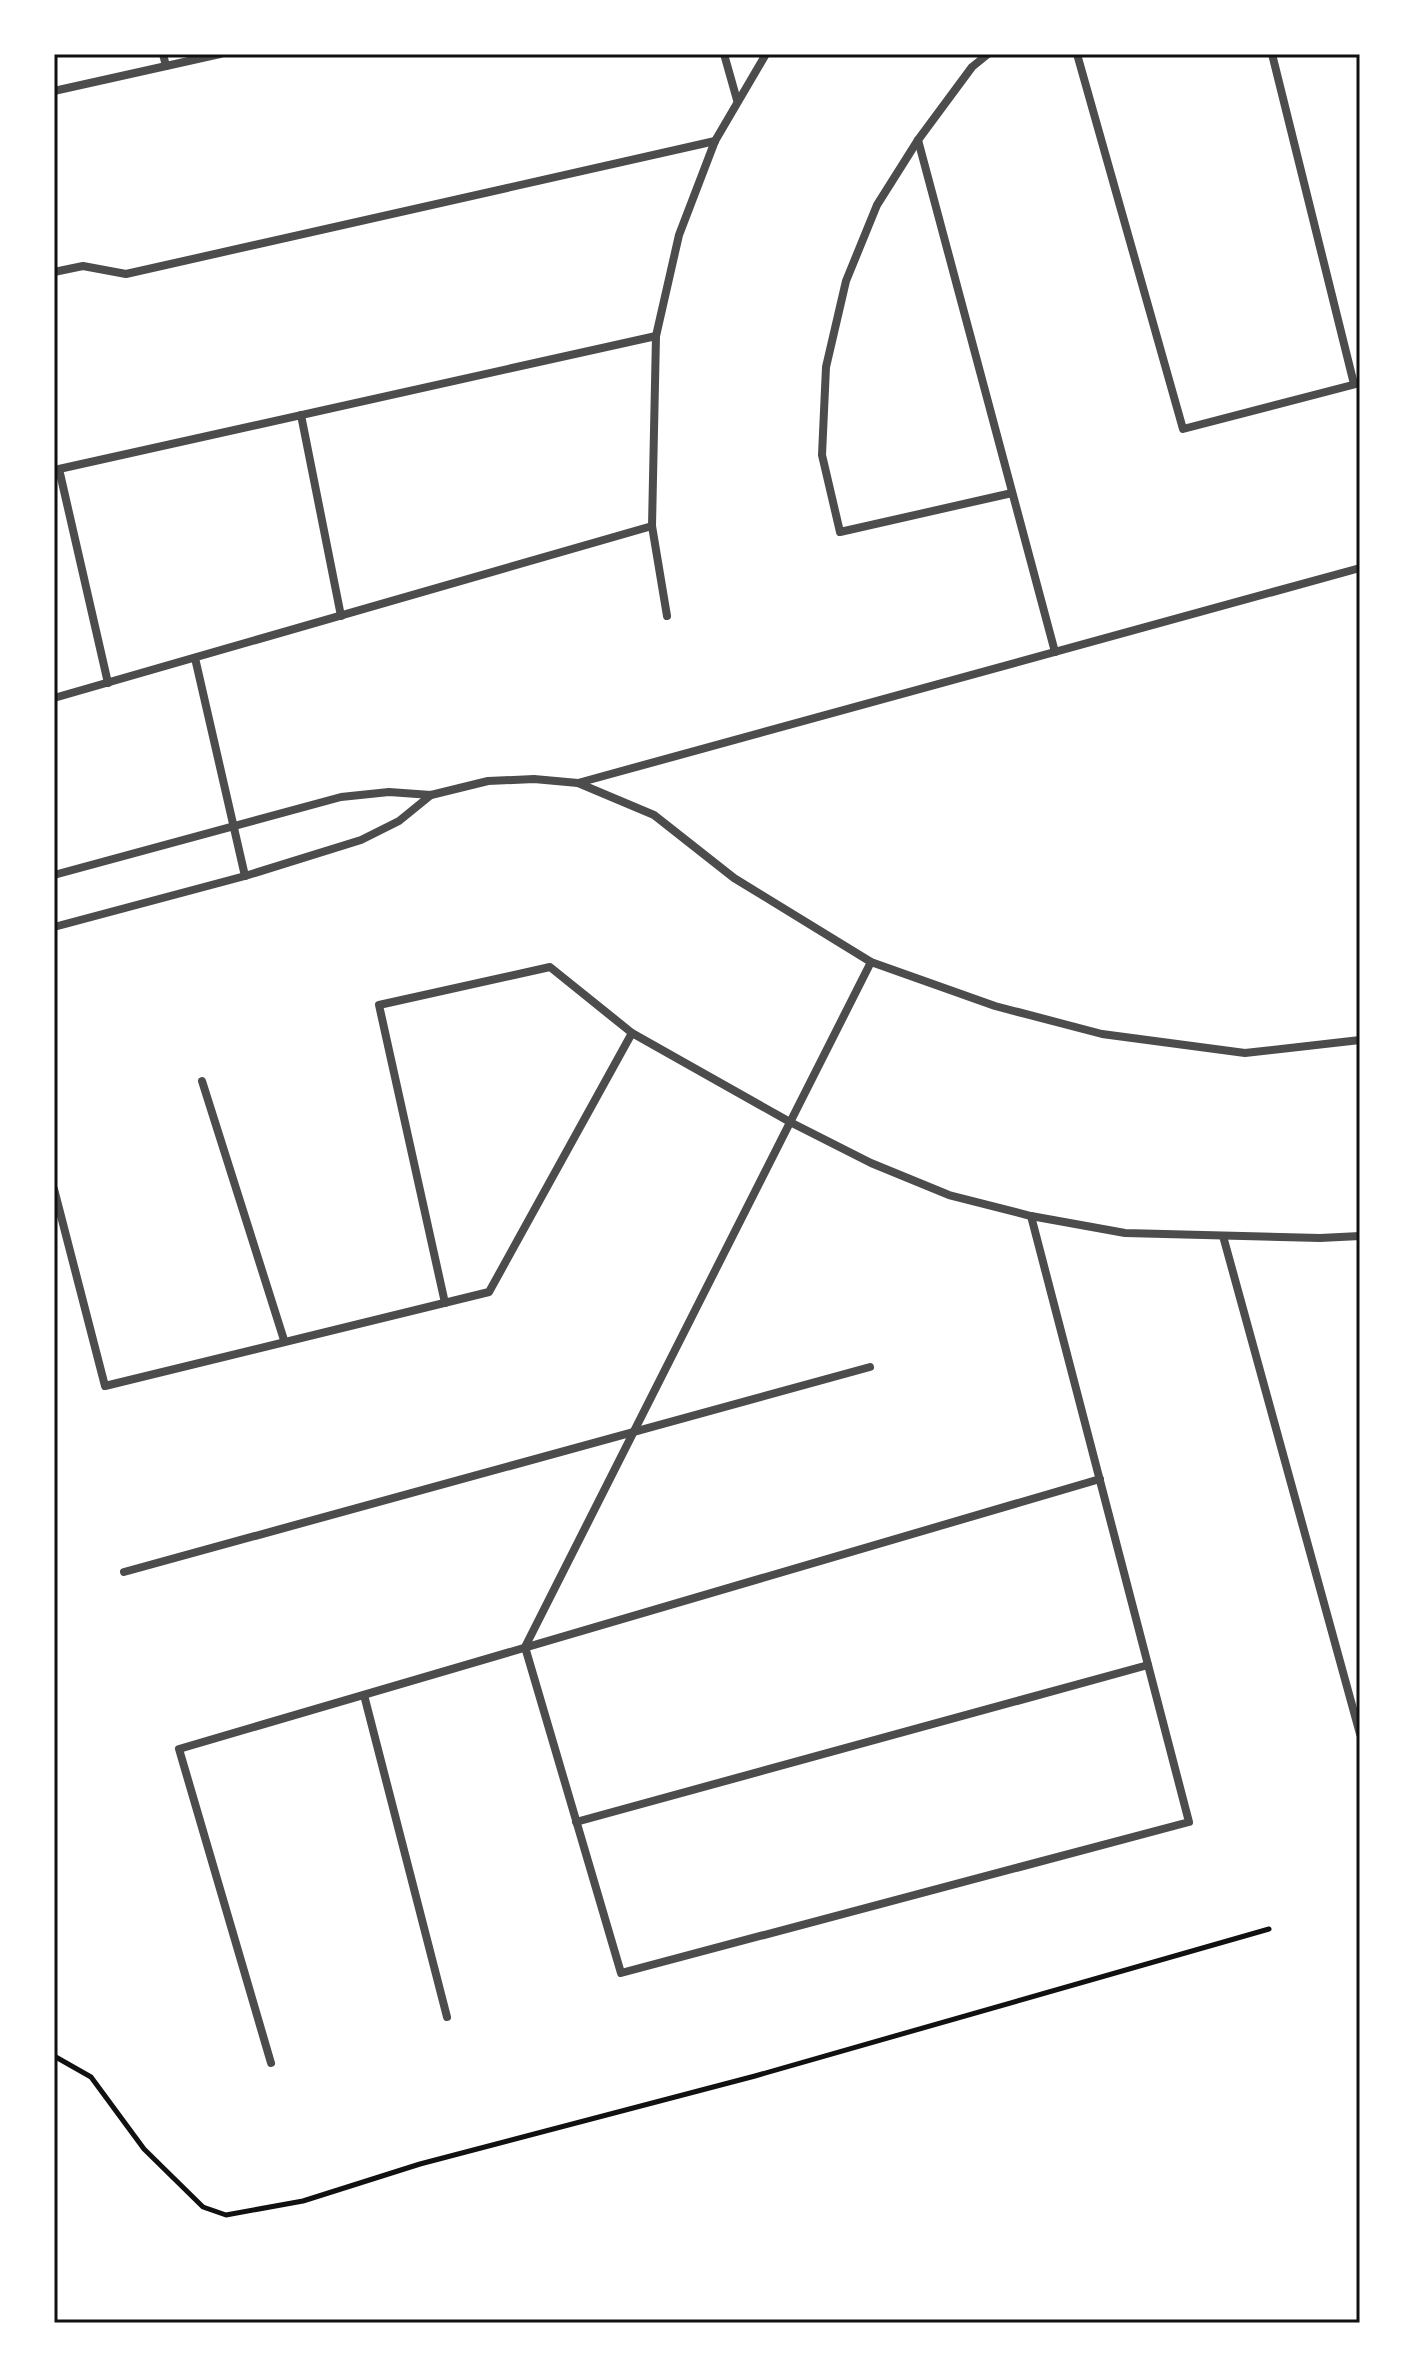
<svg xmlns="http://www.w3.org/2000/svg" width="1414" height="2377" font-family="Spectral,serif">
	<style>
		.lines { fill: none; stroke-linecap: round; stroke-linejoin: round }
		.path { stroke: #111; stroke-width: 5 }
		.minor { stroke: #4c4c4c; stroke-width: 8 }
		.neatline { fill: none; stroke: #111; stroke-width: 3 }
	</style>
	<rect width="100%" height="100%" fill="#fff"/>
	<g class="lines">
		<!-- path -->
		<path class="path" d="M54,2056L91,2077L144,2149L203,2207L226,2215L303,2201L420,2164L755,2076L1269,1929"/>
		<!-- minor -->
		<g class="minor">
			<path d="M163,54L166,66"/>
			<path d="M724,54L737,100"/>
			<path d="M988,54L972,67L918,140L877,205L846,281L826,367L822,455L840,532L1012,493"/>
			<path d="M1077,54L1183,429L1360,383"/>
			<path d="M1272,54L1354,384"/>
			<path d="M54,91L220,54"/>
			<path d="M918,140L1055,652"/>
			<path d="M54,272L83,266L126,274L715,141"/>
			<path d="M301,415L341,616"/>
			<path d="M667,616L652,526L656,336L679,235L715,141L766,54"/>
			<path d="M195,658L245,876"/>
			<path d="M108,683L59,469L656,336"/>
			<path d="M54,698L652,526"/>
			<path d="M578,783L1360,568"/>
			<path d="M54,875L341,797L389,792L431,795L488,781L534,779L578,783L654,815L734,878L871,962L995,1006L1102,1034L1245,1053L1360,1040"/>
			<path d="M54,927L245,876L361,840L399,821L431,795"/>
			<path d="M871,962L525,1647L621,1973L1189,1822L1031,1216"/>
			<path d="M202,1081L284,1340"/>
			<path d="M54,1189L105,1386L489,1292L632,1033"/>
			<path d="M1223,1236L1360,1734"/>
			<path d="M445,1303L379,1005L550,967L632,1033L790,1122L871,1163L949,1195L1031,1216L1125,1233L1320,1238L1360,1236"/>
			<path d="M124,1572L870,1367"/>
			<path d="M364,1695L447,2017"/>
			<path d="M576,1822L1148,1665"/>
			<path d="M271,2063L179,1749L1100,1479"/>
		</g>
	</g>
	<!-- border -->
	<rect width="1414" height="2377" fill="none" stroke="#ffffff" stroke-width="112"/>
	<rect x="56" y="56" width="1302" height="2265" class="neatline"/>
</svg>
